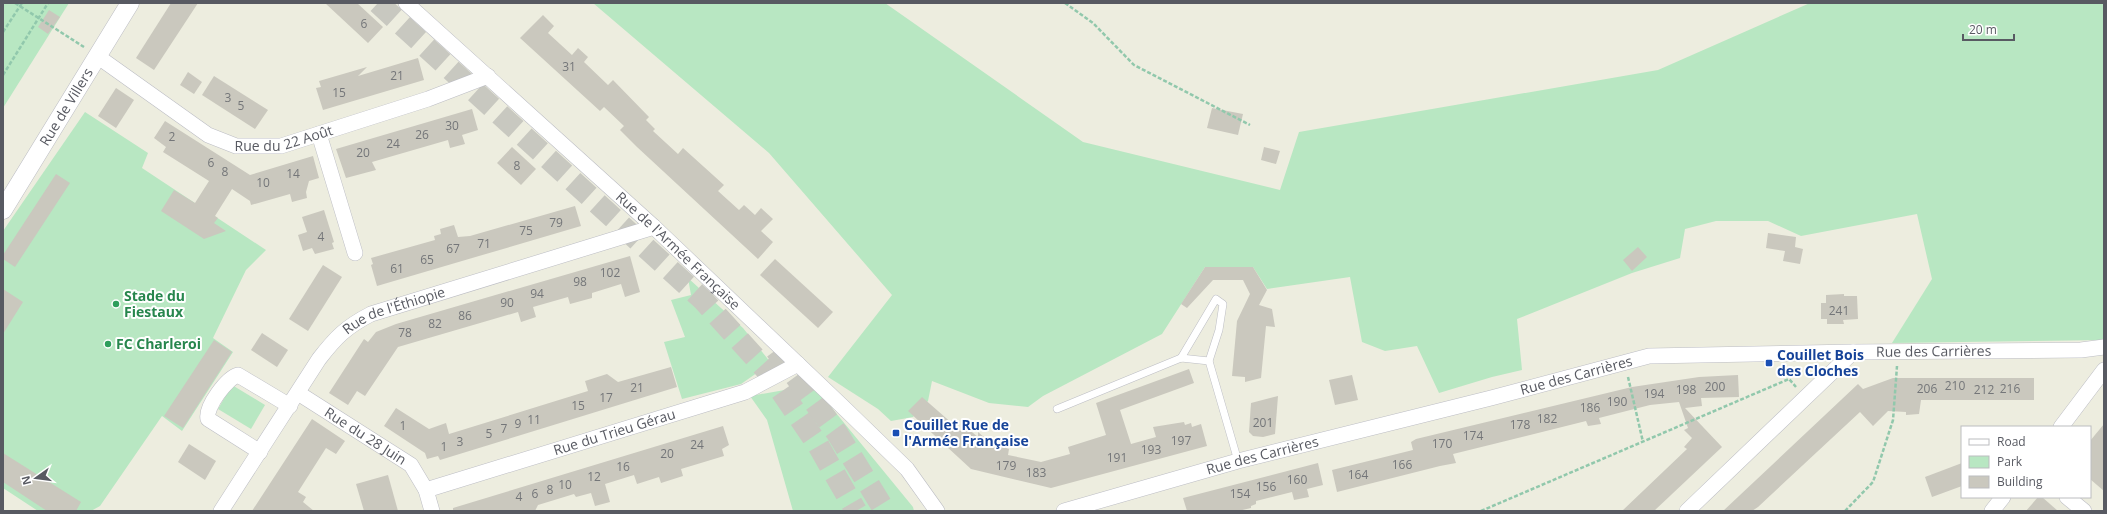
<svg xmlns="http://www.w3.org/2000/svg" width="2107" height="514" font-family="'Open Sans',sans-serif">
	<style>
		.green { fill: #b8e7c2 }
		.building { fill: #cac8be }
		.lines { fill: none; stroke-linecap: round; stroke-linejoin: round }
		.motorway-tunnel { stroke: #c8c8c0; stroke-width: 22; stroke-dasharray: 22 11; stroke-linecap: butt }
		.service-casing { stroke: #bcbdc4; stroke-width: 8 }
		.minor-casing { stroke: #bcbdc4; stroke-width: 16 }
		.tertiary-casing { stroke: #bcbdc4; stroke-width: 19 }
		.path { stroke: #91c8ac; stroke-width: 2.5; stroke-dasharray: 4 2; stroke-linecap: butt }
		.service { stroke: #fff; stroke-width: 7 }
		.minor { stroke: #fff; stroke-width: 15 }
		.tertiary { stroke: #fff; stroke-width: 18 }
		.leisure-dot { fill: #2e9e5b; stroke: #fff; stroke-width: 1.5 }
		.transit-dot { fill: #1a4fb4; stroke: #fff; stroke-width: 1.5 }
		.labels { text-anchor: middle; stroke-width: 4; stroke-linejoin: round; paint-order: stroke }
		.number-label { font-size: 12px; fill: #747679 }
		.street-label { font-size: 14px; fill: #585a62; stroke: #fff }
		.leisure-label { font-size: 14px; font-weight: bold; fill: #27864d; stroke: #fff; text-anchor: start }
		.transit-label { font-size: 14px; font-weight: bold; fill: #164399; stroke: #fff; text-anchor: start }
	</style>
	<rect width="100%" height="100%" fill="#ededdf"/>
	<!-- green -->
	<g class="green">
		<path d="M3,3H69L3,108Z"/>
		<path d="M593,3H885L1083,142L1280,190L1299,132L1658,70L1810,3H2104V340L1892,343L1932,279L1917,214L1801,236L1768,221H1716L1685,229L1680,258L1632,273L1517,319L1522,370L1492,377L1439,393L1417,346L1385,351L1362,342L1350,277L1267,289L1253,267H1205L1162,334L1043,396L1028,407L989,403L932,381L928,401L913,417L891,421L878,409L828,377L892,295L769,153Z"/>
		<path d="M85,112L148,153L142,168L266,250L246,270L213,338L233,352L182,431L162,416L100,506L91,511H38L3,488V231Z"/>
		<path d="M688,278L743,328L771,363L741,384L682,399L664,342L685,337L671,300L691,295Z"/>
		<path d="M232,385L265,405L251,429L218,409Z"/>
		<path d="M813,385L913,507L914,511H793L767,420L750,396Z"/>
	</g>
	<!-- building -->
	<g class="building">
		<path d="M171,3H198L154,70L136,58Z"/>
		<path d="M325,3H357L383,27L368,43Z"/>
		<path d="M49,10L60,17L48,34L38,27Z"/>
		<path d="M543,15L554,26L548,33L572,55L578,48L588,57L584,62L608,85L613,80L649,117L646,120L655,129L653,131L678,154L683,148L724,185L718,191L739,210L744,205L755,215L761,208L773,219L761,231L773,242L758,259L637,147L620,130L624,126L604,107L600,111L520,38Z"/>
		<path d="M418,58L424,80L323,110L316,88L321,87L319,81L367,67L358,76Z"/>
		<path d="M188,72L202,82L194,94L180,85Z"/>
		<path d="M214,76L268,110L255,129L202,95Z"/>
		<path d="M116,88L134,100L116,128L98,116Z"/>
		<path d="M1212,108L1243,114L1238,135L1207,128Z"/>
		<path d="M472,109L478,130L462,135L465,144L450,148L448,140L372,162L376,170L346,178L336,149Z"/>
		<path d="M165,121L250,175L313,156L319,178L309,181L306,192L307,198L292,202L290,194L251,205L250,201L232,189L215,216L218,218L214,223L226,231L204,239L161,211L174,190L195,203L209,181L163,152L166,147L154,138Z"/>
		<path d="M512,147L536,169L521,185L497,163Z"/>
		<path d="M1264,147L1280,151L1276,164L1261,160Z"/>
		<path d="M56,174L70,183L15,267L3,259V255Z"/>
		<path d="M575,206L581,226L377,286L371,265L373,264L371,258L435,240L434,236L441,234L440,229L454,225L458,237L470,236Z"/>
		<path d="M324,210L334,242L332,243L334,249L315,254L312,248L303,251L298,235L307,232L302,217Z"/>
		<path d="M1768,233L1796,237L1795,247L1803,249L1800,264L1783,261L1785,251L1766,248Z"/>
		<path d="M1638,247L1647,257L1632,271L1623,260Z"/>
		<path d="M630,256L640,292L625,297L621,284L592,293V298L570,304L568,297L533,307L536,317L521,322L518,312L398,347L365,396L357,391L348,405L329,393L364,339L368,342L376,332L396,324Z"/>
		<path d="M775,259L833,312L818,328L760,275Z"/>
		<path d="M323,265L342,277L308,331L289,319Z"/>
		<path d="M1205,267H1253L1267,290L1259,305L1272,309L1275,327L1266,326L1261,378L1245,382V377L1232,376L1237,321L1250,294L1243,280H1213L1187,308L1181,304Z"/>
		<path d="M3,289L23,302L3,334Z"/>
		<path d="M1844,294V296H1857L1858,319L1843,320L1844,324H1827V319H1821V303H1826V295Z"/>
		<path d="M262,333L288,350L277,367L251,350Z"/>
		<path d="M214,340L232,352L183,428L164,416Z"/>
		<path d="M671,367L677,387L440,460L438,456L427,459L425,453L384,426L396,408L429,429L446,423L449,434L588,391L585,381L607,374L618,382Z"/>
		<path d="M1189,369L1194,383L1120,410L1131,444L1156,437L1153,427L1184,422L1185,425L1191,423L1192,427L1201,424L1207,446L1051,488L971,469L908,411L922,397L962,432L967,428L978,437V432L991,443L1009,449L1008,455L1041,462L1070,454L1068,447L1106,435L1096,403Z"/>
		<path d="M1352,375L1358,400L1335,405L1329,380Z"/>
		<path d="M1738,375L1739,397L1701,398L1702,406L1685,408L1722,447L1654,511H1622L1687,449L1684,447L1692,438L1684,430L1688,428L1679,402L1650,405L1599,418L1601,424L1588,426L1586,421L1453,454L1456,463L1440,466L1337,492L1332,470L1413,450L1411,442L1416,439L1632,387L1699,377Z"/>
		<path d="M1893,378H2034V400H1921L1919,414L1906,415V412L1888,411L1873,426L1860,412L1758,507L1752,511H1723L1858,384L1863,389Z"/>
		<path d="M1278,396L1275,434L1263,437L1253,436L1249,432L1251,403Z"/>
		<path d="M312,419L345,441L336,454L326,448L298,492L306,497L303,502L314,511H252Z"/>
		<path d="M2104,424V491L2090,479V441Z"/>
		<path d="M723,426L729,445L722,449L724,456L681,469L683,476L661,483L659,477L637,484L634,475L605,484L610,502L595,506L591,493L576,497L574,494L538,505L535,511H453V508Z"/>
		<path d="M189,444L216,461L205,480L178,462Z"/>
		<path d="M3,453L81,502L76,511H47L3,482Z"/>
		<path d="M1318,463L1323,485L1307,489L1309,497L1294,500L1292,492L1256,501V504L1251,506V508L1238,511H1187L1183,498Z"/>
		<path d="M1962,463V486L1932,497L1925,477Z"/>
		<path d="M388,475L398,511H364L356,484Z"/>
		<path d="M2038,497H2042L2058,511H2026Z"/>
	</g>
	<g class="lines">
		<!-- motorway-tunnel -->
		<g class="motorway-tunnel">
			<path d="M378,3L703,300L768,372L818,445L856,511"/>
			<path d="M776,350L837,433L885,511"/>
		</g>
		<defs>
			<g id="service">
				<path d="M1181,358L1216,299L1223,304L1219,330L1209,361"/>
				<path d="M1057,409L1181,358L1209,361L1238,461"/>
			</g>
			<g id="minor">
				<path id="s1" d="M406,3L654,227L842,406L907,469L937,511"/>
				<path id="s2" d="M97,56L208,135L236,146H281L428,99L488,76"/>
				<path d="M319,134L355,253"/>
				<path id="s3" d="M298,393L411,465L426,490L432,511"/>
				<path d="M2061,427L2104,370"/>
				<path d="M260,452L208,419C205,407 227,378 238,375L290,406"/>
				<path id="s4" d="M426,490L745,392L798,364"/>
				<path d="M2067,497L2084,511"/>
				<path id="s5" d="M221,511L319,359C336,337 346,327 371,314L654,227"/>
				<path id="s6" d="M1064,511L1238,461L1491,398L1649,356L1853,352L2081,350L2104,347"/>
				<path d="M1687,511L1853,352"/>
				<path d="M1992,511L2003,497"/>
			</g>
			<g id="tertiary">
				<path id="s7" d="M3,210L130,3"/>
			</g>
		</defs>
		<!-- service casing -->
		<use href="#service" class="service-casing"/>
		<!-- minor casing -->
		<use href="#minor" class="minor-casing"/>
		<!-- tertiary casing -->
		<use href="#tertiary" class="tertiary-casing"/>
		<!-- path -->
		<g class="path">
			<path d="M15,3L84,47"/>
			<path d="M1065,3L1093,23L1134,65L1250,125"/>
			<path d="M3,32L22,3"/>
			<path d="M3,75L48,3"/>
			<path d="M1789,368V379"/>
			<path d="M1628,377L1643,442"/>
			<path d="M1481,511L1789,379L1796,387"/>
			<path d="M1845,511L1873,482L1893,420L1897,366"/>
		</g>
		<!-- service -->
		<use href="#service" class="service"/>
		<!-- minor -->
		<use href="#minor" class="minor"/>
		<!-- tertiary -->
		<use href="#tertiary" class="tertiary"/>
	</g>
	<!-- markers -->
	<g class="leisure-dot">
		<circle cx="116" cy="304" r="4"/>
		<circle cx="108" cy="344" r="4"/>
	</g>
	<g class="transit-dot">
		<rect x="1765" y="359" width="8" height="8" rx="2"/>
		<rect x="892" y="429" width="8" height="8" rx="2"/>
	</g>
	<g class="labels">
		<!-- number labels -->
		<g class="number-label">
			<text x="364" y="28">6</text>
			<text x="569" y="71">31</text>
			<text x="397" y="80">21</text>
			<text x="339" y="97">15</text>
			<text x="228" y="102">3</text>
			<text x="241" y="110">5</text>
			<text x="452" y="130">30</text>
			<text x="422" y="139">26</text>
			<text x="172" y="141">2</text>
			<text x="393" y="148">24</text>
			<text x="363" y="157">20</text>
			<text x="211" y="167">6</text>
			<text x="517" y="170">8</text>
			<text x="225" y="176">8</text>
			<text x="293" y="178">14</text>
			<text x="263" y="187">10</text>
			<text x="556" y="227">79</text>
			<text x="526" y="235">75</text>
			<text x="321" y="241">4</text>
			<text x="484" y="248">71</text>
			<text x="453" y="253">67</text>
			<text x="427" y="264">65</text>
			<text x="397" y="273">61</text>
			<text x="610" y="277">102</text>
			<text x="580" y="286">98</text>
			<text x="537" y="298">94</text>
			<text x="507" y="307">90</text>
			<text x="1839" y="315">241</text>
			<text x="465" y="320">86</text>
			<text x="435" y="328">82</text>
			<text x="405" y="337">78</text>
			<text x="1955" y="390">210</text>
			<text x="1715" y="391">200</text>
			<text x="637" y="392">21</text>
			<text x="1927" y="393">206</text>
			<text x="2010" y="393">216</text>
			<text x="1686" y="394">198</text>
			<text x="1984" y="394">212</text>
			<text x="1654" y="398">194</text>
			<text x="606" y="402">17</text>
			<text x="1617" y="406">190</text>
			<text x="578" y="410">15</text>
			<text x="1590" y="412">186</text>
			<text x="1547" y="423">182</text>
			<text x="534" y="424">11</text>
			<text x="1263" y="427">201</text>
			<text x="518" y="428">9</text>
			<text x="1520" y="429">178</text>
			<text x="403" y="430">1</text>
			<text x="504" y="433">7</text>
			<text x="489" y="438">5</text>
			<text x="1473" y="440">174</text>
			<text x="1181" y="445">197</text>
			<text x="460" y="446">3</text>
			<text x="1442" y="448">170</text>
			<text x="697" y="449">24</text>
			<text x="444" y="451">1</text>
			<text x="1151" y="454">193</text>
			<text x="667" y="458">20</text>
			<text x="1117" y="462">191</text>
			<text x="1402" y="469">166</text>
			<text x="1006" y="470">179</text>
			<text x="623" y="471">16</text>
			<text x="1036" y="477">183</text>
			<text x="1358" y="479">164</text>
			<text x="594" y="481">12</text>
			<text x="1297" y="484">160</text>
			<text x="565" y="489">10</text>
			<text x="1266" y="491">156</text>
			<text x="550" y="494">8</text>
			<text x="535" y="498">6</text>
			<text x="1240" y="498">154</text>
			<text x="519" y="501">4</text>
		</g>
		<!-- street labels -->
		<g class="street-label">
			<text dy="5" stroke="none"><textPath href="#s7" startOffset="121">Rue de Villers</textPath></text>
			<text dy="5" stroke="none"><textPath href="#s2" startOffset="215">Rue du 22 Août</textPath></text>
			<text dy="5" stroke="none"><textPath href="#s1" startOffset="368">Rue de l'Armée Française</textPath></text>
			<text dy="5" stroke="none"><textPath href="#s5" startOffset="273">Rue de l'Éthiopie</textPath></text>
			<text dy="5" stroke="none"><textPath href="#s6" startOffset="890">Rue des Carrières</textPath></text>
			<text dy="5" stroke="none"><textPath href="#s6" startOffset="530">Rue des Carrières</textPath></text>
			<text dy="5" stroke="none"><textPath href="#s4" startOffset="197">Rue du Trieu Gérau</textPath></text>
			<text dy="5" stroke="none"><textPath href="#s3" startOffset="80">Rue du 28 Juin</textPath></text>
			<text dy="5" stroke="none"><textPath href="#s6" startOffset="206">Rue des Carrières</textPath></text>
		</g>
		<!-- leisure labels -->
		<g class="leisure-label">
			<text x="124" y="301">Stade du<tspan x="124" dy="16">Fiestaux</tspan></text>
			<text x="116" y="349">FC Charleroi</text>
		</g>
		<!-- transit labels -->
		<g class="transit-label">
			<text x="1777" y="360">Couillet Bois<tspan x="1777" dy="16">des Cloches</tspan></text>
			<text x="904" y="430">Couillet Rue de<tspan x="904" dy="16">l'Armée Française</tspan></text>
		</g>
	</g>
	<!-- border -->
	<rect width="2107" height="514" fill="none" stroke="#585a62" stroke-width="8"/>
	<!-- legend -->
	<rect x="1961" y="426" width="130" height="72" fill="#ffffff" stroke="#bcbdc0"/>
	<rect x="1969" y="439" width="20" height="6" fill="#ffffff" stroke="#bcbdc0"/>
	<text x="1997" y="446" font-size="12" fill="#585a62">Road</text>
	<rect x="1969" y="456" width="20" height="12" fill="#b8e7c2" stroke="#bcbdc0"/>
	<text x="1997" y="466" font-size="12" fill="#585a62">Park</text>
	<rect x="1969" y="476" width="20" height="12" fill="#cac8be" stroke="#bcbdc0"/>
	<text x="1997" y="486" font-size="12" fill="#585a62">Building</text>
	<!-- north arrow -->
	<g transform="translate(36 478) rotate(256)" stroke="#ffffff" stroke-width="3" paint-order="stroke">
	<path d="M0-3L7 15L0 10L-7 15Z" fill="#585a62"/>
	<text y="-6" font-size="11" font-weight="bold" text-anchor="middle" fill="#585a62">N</text>
	</g>
	<!-- scale -->
	<path d="M1963 34v6h51v-6" fill="none" stroke="#585a62" stroke-width="2"/>
	<text x="1969" y="34" font-size="12" fill="#585a62" stroke="#ffffff" stroke-width="3" paint-order="stroke">20 m</text>
</svg>
